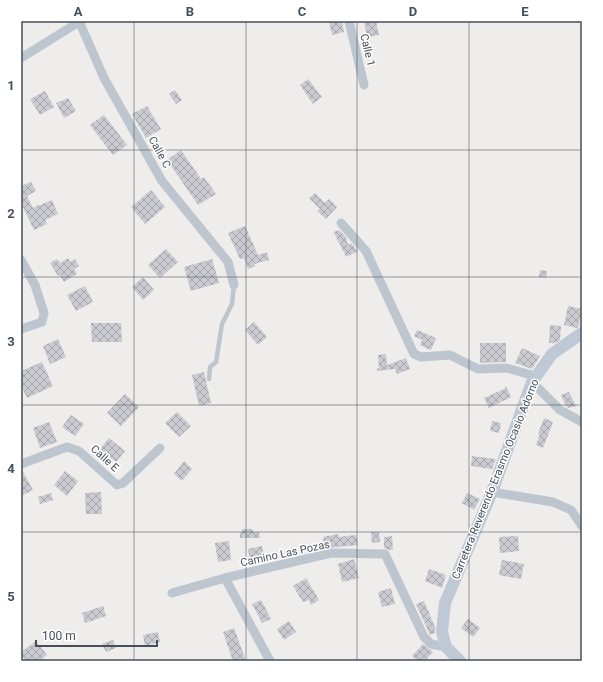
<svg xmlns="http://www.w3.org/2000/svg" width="603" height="682" font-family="Roboto,sans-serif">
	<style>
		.building { fill: url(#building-cross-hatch) }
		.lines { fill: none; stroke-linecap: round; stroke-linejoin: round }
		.lane { stroke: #bdc6ce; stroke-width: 4.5 }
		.street { stroke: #bdc6ce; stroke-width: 9 }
		.secondary { stroke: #bfc8d5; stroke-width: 12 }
		.grid { fill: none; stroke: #454f59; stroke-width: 1; stroke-opacity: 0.55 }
		.labels { text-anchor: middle; stroke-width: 3; stroke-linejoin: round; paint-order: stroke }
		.street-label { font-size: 11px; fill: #454f59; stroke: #fff }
		.neatline { fill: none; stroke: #454f59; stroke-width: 1.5 }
		.grid-label { font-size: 13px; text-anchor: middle; font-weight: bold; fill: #454f59 }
	</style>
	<defs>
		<pattern id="building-cross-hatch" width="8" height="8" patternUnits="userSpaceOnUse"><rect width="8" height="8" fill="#c9cbd1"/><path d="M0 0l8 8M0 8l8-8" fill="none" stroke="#a5a7ad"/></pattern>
	</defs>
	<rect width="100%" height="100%" fill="#efecec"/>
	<!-- building -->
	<g class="building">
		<path d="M329,21H342L344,32L332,35Z"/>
		<path d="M364,21H376L379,35L367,37Z"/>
		<path d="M308,79L322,97L313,104L300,85Z"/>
		<path d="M175,90L182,100L176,104L169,94Z"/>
		<path d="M45,91L54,107L40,115L30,99Z"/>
		<path d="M68,98L76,111L64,118L56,103Z"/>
		<path d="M147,106L161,129L146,138L132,114Z"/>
		<path d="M104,115L127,145L113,155L90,125Z"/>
		<path d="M181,150L201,179L204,177L216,194L198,205L167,160Z"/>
		<path d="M31,182L36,191L27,196L33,208L38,205V206L52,200L58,214L45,220L47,224L34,230L21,203V186Z"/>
		<path d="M151,190L165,207L145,224L131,207Z"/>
		<path d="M315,193L325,203L329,199L337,207L326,219L317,211L320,209L309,198Z"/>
		<path d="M245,226L258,255L267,252L269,260L254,264L255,266L248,269L244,258L240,259L228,233Z"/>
		<path d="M339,230L346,237L348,245L351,243L358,251L346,257L339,242H338L334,232Z"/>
		<path d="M166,249L178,262L160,278L148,265Z"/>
		<path d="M68,258L70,262L75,259L79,266L74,269L77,274L64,282L60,275L58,276L50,263L57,259L60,263Z"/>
		<path d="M212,259L219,283L191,291L184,267Z"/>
		<path d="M540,270L547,271L546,278L539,277Z"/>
		<path d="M143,277L154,290L143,300L132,287Z"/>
		<path d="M85,286L93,302L76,311L67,295Z"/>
		<path d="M568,306L582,309L578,327L577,328L564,325Z"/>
		<path d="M254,322L267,337L258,345L245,330Z"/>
		<path d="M91,323H121L122,342H92Z"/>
		<path d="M550,325L561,326L560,340L555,343H549Z"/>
		<path d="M417,330L436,338L431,350L420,345L422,340L414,336Z"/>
		<path d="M58,339L66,357L50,364L43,346Z"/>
		<path d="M480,343H506V362L480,363Z"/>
		<path d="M522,348L540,356L532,369L515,363Z"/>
		<path d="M386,354L387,365L406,358L410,369L397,374L395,369L377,371V368H379L378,355Z"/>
		<path d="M42,362L53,386L27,398L21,385V371Z"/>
		<path d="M204,372L211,403L199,406L192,375Z"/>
		<path d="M506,386L511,397L489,408L484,398L504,389Z"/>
		<path d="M569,392L576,406L569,408L566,406L561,395Z"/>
		<path d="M125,394L139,407L121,426L107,413Z"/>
		<path d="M177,412L191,426L179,437L165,423Z"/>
		<path d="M71,415L84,424L75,436L62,427Z"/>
		<path d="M544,418L553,422L543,448L536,445L540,434H538Z"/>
		<path d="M492,421L501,423L499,433L490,431Z"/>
		<path d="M49,422L57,442L40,448L33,428Z"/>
		<path d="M109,438L125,451L116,462L100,449Z"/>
		<path d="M472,456L496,459L492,469L471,466Z"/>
		<path d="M184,461L192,469L182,481L174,474Z"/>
		<path d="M21,470H22L33,490L21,496Z"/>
		<path d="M65,471L78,481L67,496L54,485Z"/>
		<path d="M101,492L102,514H86L85,493Z"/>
		<path d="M51,493L53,500L40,504L38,497Z"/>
		<path d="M467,493L480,499L474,510L462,503Z"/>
		<path d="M242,529H253V532H259L260,538H240V532H242Z"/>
		<path d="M371,532H379L380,542L372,543Z"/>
		<path d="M338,534L339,537L356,535L358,545L325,548L323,537Z"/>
		<path d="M392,536L393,550H389L384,548V537Z"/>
		<path d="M518,536L519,551L500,553L499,537Z"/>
		<path d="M229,541L231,560L218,562L215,543Z"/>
		<path d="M262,546L265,562L251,566L248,549Z"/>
		<path d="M354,559L359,578L342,582L338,564Z"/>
		<path d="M502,560L524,564L521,579L499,575Z"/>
		<path d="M429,569L446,575L442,588L425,581Z"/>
		<path d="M306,578L319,600L311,605L309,600L303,602L293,586Z"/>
		<path d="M391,588L395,604L382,607L378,592Z"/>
		<path d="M261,600L271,619L262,623L252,604Z"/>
		<path d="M424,601L435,627V633L430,635L416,604Z"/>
		<path d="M103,606L106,616L85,623L82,613Z"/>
		<path d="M468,619L480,628L473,637L461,628Z"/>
		<path d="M289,621L296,632L284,640L277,629Z"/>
		<path d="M234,628L246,661H233L223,632Z"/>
		<path d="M158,632L160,642L145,646L143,635Z"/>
		<path d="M113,640L116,648L106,652L102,644Z"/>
		<path d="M36,641L47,655L39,661H26L21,655V652Z"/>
		<path d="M423,644L433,652L425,661H418L412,656Z"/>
	</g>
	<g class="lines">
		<!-- lane -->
		<path class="lane" d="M209,379L210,367L216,362L222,324L232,304L234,285"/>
		<!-- street -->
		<g class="street">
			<path d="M79,21L104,78L162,181L228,262L234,285"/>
			<path d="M349,21L364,85"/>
			<path d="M21,58L79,22"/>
			<path d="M341,223L366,251L414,354L421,357L450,355L478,369L507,368L535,376"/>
			<path d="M21,260L35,285L44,313L42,322L21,329"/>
			<path d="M532,382L560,410L582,422"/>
			<path d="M21,464L67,447L79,451L117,485L123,483L160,448"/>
			<path d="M492,492L553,502L571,510L582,526"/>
			<path d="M225,578L270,661"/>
			<path d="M172,593L225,578L331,553L385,554L424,637L431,644L446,647"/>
		</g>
		<!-- secondary -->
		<path class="secondary" d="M460,661L446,647L442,632L445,603L492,492L532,382L552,354L582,333"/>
	</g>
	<!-- grid -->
	<path class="grid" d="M134,21V661M246,21V661M357,21V661M469,21V661M21,150H582M21,277H582M21,405H582M21,532H582"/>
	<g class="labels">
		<!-- street labels -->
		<g class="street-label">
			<text transform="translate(368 50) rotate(77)" y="4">Calle 1</text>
			<text transform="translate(160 152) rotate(61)" y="4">Calle C</text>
			<text transform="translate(105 458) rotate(42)" y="4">Calle E</text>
			<text transform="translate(495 479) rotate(-68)" y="4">Carretera Reverendo Erasmo Ocasio Adorno</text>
			<text transform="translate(285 553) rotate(-12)" y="4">Camino Las Pozas</text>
		</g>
	</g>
	<!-- border -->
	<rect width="603" height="682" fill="none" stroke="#ffffff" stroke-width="44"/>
	<!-- scale -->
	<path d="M36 640v6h121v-6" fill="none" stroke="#454f59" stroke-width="2"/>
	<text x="42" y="640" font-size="12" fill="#454f59" stroke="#ffffff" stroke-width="3" paint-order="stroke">100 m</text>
	<rect x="22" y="22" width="559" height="638" class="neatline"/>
	<g class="grid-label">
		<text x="78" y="16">A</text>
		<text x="190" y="16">B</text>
		<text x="302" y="16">C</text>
		<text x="413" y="16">D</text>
		<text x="525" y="16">E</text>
		<text x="11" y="90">1</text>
		<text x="11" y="218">2</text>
		<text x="11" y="346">3</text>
		<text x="11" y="473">4</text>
		<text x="11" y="601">5</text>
	</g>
</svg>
